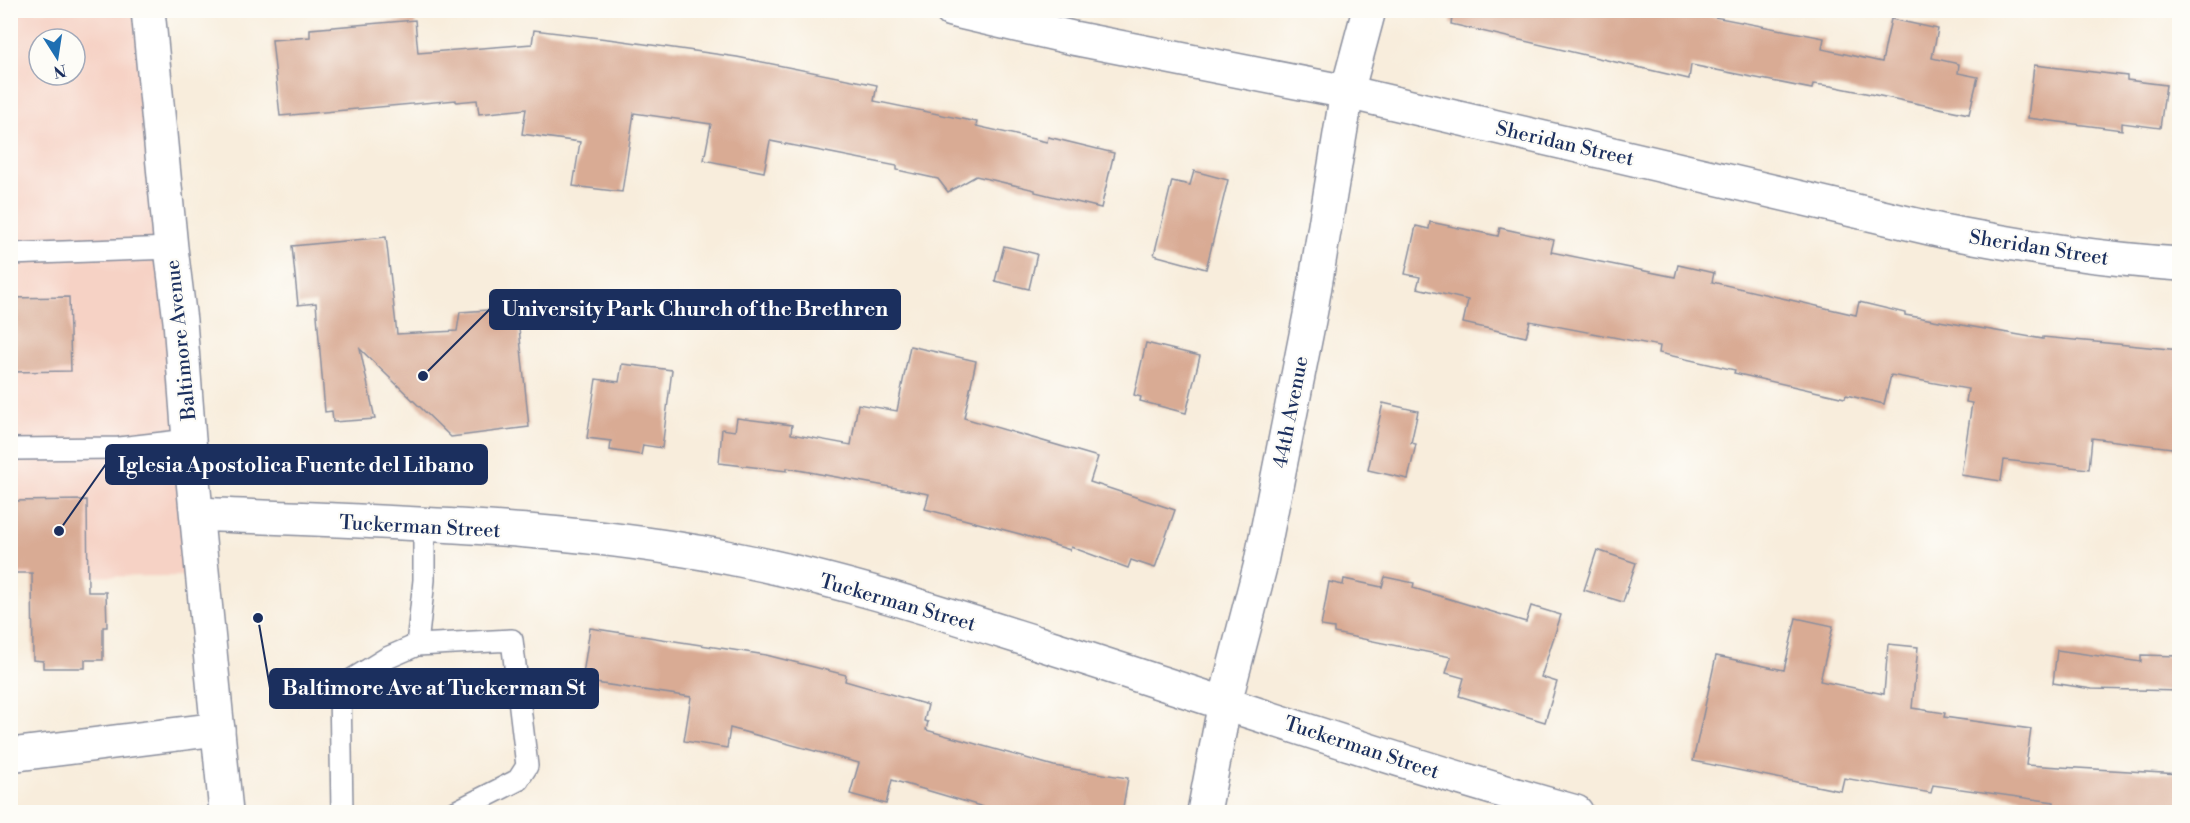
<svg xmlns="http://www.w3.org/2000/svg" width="2190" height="823" font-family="'Libre Bodoni',serif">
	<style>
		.built { fill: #f6d2c5; fill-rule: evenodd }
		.building { fill: #d9ab94 }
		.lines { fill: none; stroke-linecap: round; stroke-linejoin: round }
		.lane-casing { stroke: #8a8e9d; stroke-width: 24 }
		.street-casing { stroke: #8a8e9d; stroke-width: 36 }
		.primary-casing { stroke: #8a8e9d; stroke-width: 36 }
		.lane { stroke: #fff; stroke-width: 21 }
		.street { stroke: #fff; stroke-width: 33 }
		.primary { stroke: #fff; stroke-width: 33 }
		.labels { text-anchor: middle; stroke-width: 4.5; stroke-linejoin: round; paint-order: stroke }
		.street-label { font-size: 20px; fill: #1b2f5e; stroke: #fdfcf7 }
		.leader { fill: none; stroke: #1b2f5e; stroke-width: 2 }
		.callout-dot { fill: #1b2f5e; stroke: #fdfcf7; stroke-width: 2 }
		.callout { fill: #1b2f5e; stroke: #1b2f5e; stroke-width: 2 }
		.callout-label { font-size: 21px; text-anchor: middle; font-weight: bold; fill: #fff }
	</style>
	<rect width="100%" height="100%" fill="#fdfcf7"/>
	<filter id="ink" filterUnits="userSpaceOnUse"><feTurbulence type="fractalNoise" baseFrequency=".0167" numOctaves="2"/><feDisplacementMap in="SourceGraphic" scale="12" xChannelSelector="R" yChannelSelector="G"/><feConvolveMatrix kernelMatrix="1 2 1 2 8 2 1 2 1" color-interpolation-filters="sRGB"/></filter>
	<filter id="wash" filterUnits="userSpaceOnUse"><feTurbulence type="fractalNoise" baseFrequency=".008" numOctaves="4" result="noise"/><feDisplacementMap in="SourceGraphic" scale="24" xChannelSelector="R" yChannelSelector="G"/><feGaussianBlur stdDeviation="1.35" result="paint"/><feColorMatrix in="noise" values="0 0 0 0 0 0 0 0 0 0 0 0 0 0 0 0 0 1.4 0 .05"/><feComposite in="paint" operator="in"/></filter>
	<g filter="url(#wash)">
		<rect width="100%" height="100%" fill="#f8eddc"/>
		<!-- built -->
		<path class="built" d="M10,11H148L203,576L11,577ZM39,39H75V75H39Z"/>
		<g id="blocks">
			<!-- building -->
			<g class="building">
				<path d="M1453,10H1705L1704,15L1824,38L1822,49L1882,62L1891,19L1938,29L1932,58L1959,64L1958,73L1978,77L1969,114L1831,86L1813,84L1812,89L1691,65L1689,79L1451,24Z"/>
				<path d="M415,20L418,53L532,44L534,30L616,40L737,57L877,85L874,101L977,122L976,126L1047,142L1048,137L1114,153L1101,208L1035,192V190L976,176L948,192L938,179L897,170V166L770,141L764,172L704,160L711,124L634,113L622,192L573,186L580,142L522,134L526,109L479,114L477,100L456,102V100L280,116L272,40L310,37V29Z"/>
				<path d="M2034,65L2127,76V80L2166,85L2160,128L2122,123V130L2028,118Z"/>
				<path d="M1194,171L1228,180L1206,269L1154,255L1172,181L1190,185Z"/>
				<path d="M1430,222L1498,236L1500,228L1554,240L1551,252L1675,277L1678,265L1714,273L1712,282L1856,315L1859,302L1905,313V315L2043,339V337L2180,350V449L2092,438L2089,469L2004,460L2001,481L1961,475L1972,403L1966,402L1968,389L1891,375L1884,404L1846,395L1845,398L1734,373L1735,370L1659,353L1660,346L1530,321L1526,337L1463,323L1468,300L1417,288L1420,277L1405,274L1416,226L1429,229Z"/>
				<path d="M386,237L397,334L457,331L460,312L517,308L529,427L451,437L360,349L375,419L333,422L332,411L325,412L316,303L298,305L292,246Z"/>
				<path d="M1004,246L1037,254L1029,289L995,281Z"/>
				<path d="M69,297L71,371L10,372V298Z"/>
				<path d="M1146,343L1200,356L1186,413L1140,401L1141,397L1134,395Z"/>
				<path d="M910,346L976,361L964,418L1098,457L1090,482L1175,510L1155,568L1131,560L1128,568L1071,547L1070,550L1020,534L925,509L929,494L787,468V471L719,463L722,429L735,431L737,418L792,425L791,434L851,445L858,404L897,411Z"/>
				<path d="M622,364L672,370L662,448L643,445L641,455L610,450L611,441L587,438L596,379L619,382Z"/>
				<path d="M1383,403L1418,411L1411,443L1416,444L1408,479L1368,470Z"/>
				<path d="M87,500L88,592H106L107,627H103V660H85V668H43V661L33,660L32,573H10V501Z"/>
				<path d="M1597,550L1636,563L1623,602L1584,590Z"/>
				<path d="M1385,577L1414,583L1413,588L1526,622L1531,606L1561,615L1541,677L1557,682L1545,722L1459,696L1464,678L1446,673L1451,657L1334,633V628L1321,626L1329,582L1343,585L1344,579L1382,587Z"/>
				<path d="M1796,618L1833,626L1820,681L1884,694L1888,644L1918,647L1912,708L1945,713L1944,717L2031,729L2026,765L2180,774V813L2054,811V802L1933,785L1931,793L1844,778L1841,791L1693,761L1716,656L1784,670Z"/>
				<path d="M590,628L766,655L846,675L845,681L928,705L924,721L928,722L926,730L1054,766L1128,778L1122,813H1004L892,780L886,804L850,794L859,763L730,728L727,748L684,741L691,697L582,681Z"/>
				<path d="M2057,650L2141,662V655L2180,656V691L2092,689L2053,683Z"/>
			</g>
		</g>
	</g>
	<g filter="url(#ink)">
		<use href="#blocks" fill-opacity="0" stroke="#8a8e9d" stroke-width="1.5"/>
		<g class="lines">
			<defs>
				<g id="lane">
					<path d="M10,254L171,248"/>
					<path d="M10,449L119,448L189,440"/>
					<path d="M417,645L424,580V525"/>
					<path d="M342,812L340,687L387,658L417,645L512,640L527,766L518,780L455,812"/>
				</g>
				<g id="street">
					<path d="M951,10L1073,38L1347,92L1942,231C2021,246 2099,259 2180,264"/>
					<path d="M197,514C381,523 569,524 750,562C848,582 943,613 1038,643C1217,700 1395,762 1576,812"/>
					<path d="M10,755L218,729"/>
					<path d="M1204,812L1225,702L1260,567L1311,310L1347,92L1369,10"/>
				</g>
				<path id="primary" d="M148,10L171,248L180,321L189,440L226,812"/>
			</defs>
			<!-- lane casing -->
			<use href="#lane" class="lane-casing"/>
			<!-- street casing -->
			<use href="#street" class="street-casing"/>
			<!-- primary casing -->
			<use href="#primary" class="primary-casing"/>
			<!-- lane -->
			<use href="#lane" class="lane"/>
			<!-- street -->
			<use href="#street" class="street"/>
			<!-- primary -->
			<use href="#primary" class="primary"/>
		</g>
	</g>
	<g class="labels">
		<!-- street labels -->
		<g class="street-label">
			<text transform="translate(1565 143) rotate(13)" y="7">Sheridan Street</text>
			<text transform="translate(2039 247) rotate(9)" y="7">Sheridan Street</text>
			<text transform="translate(180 340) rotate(-96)" y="7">Baltimore Avenue</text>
			<text transform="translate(1290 412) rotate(-79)" y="7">44th Avenue</text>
			<text transform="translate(420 526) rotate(3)" y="7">Tuckerman Street</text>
			<text transform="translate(898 602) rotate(16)" y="7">Tuckerman Street</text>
			<text transform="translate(1362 747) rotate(18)" y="7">Tuckerman Street</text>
		</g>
	</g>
	<!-- callouts -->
	<path class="leader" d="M423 376L490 309M59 531L106 464M258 618L270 688"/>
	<g class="callout-dot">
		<circle cx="423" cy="376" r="6"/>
		<circle cx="59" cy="531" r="6"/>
		<circle cx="258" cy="618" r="6"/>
	</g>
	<g class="callout">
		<rect x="490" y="290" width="410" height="39" rx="6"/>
		<rect x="106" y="445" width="381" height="39" rx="6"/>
		<rect x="270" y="669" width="328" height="39" rx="6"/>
	</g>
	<g class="callout-label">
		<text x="695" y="316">University Park Church of the Brethren</text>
		<text x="296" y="472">Iglesia Apostolica Fuente del Libano</text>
		<text x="434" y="695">Baltimore Ave at Tuckerman St</text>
	</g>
	<!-- margin -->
	<rect width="2190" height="823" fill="none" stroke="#fdfcf7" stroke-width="36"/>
	<!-- north arrow -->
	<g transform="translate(57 57) rotate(168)"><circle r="28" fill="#fdfcf7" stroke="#a3aaba" stroke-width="1.5"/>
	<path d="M0-4.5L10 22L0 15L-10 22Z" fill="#1f6fb2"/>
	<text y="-9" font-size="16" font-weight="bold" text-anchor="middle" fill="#1b2f5e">N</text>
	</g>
</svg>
